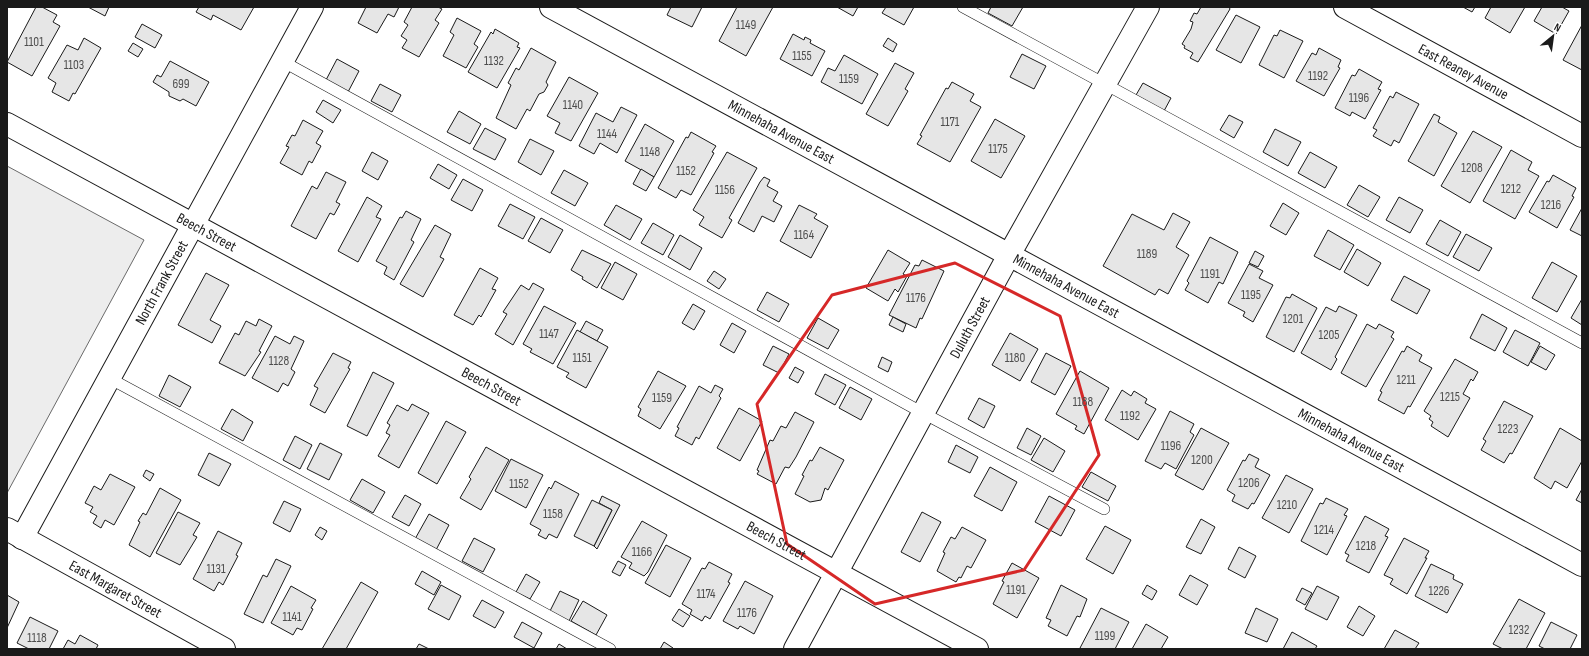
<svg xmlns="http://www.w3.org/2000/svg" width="1589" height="656" font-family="'Sofia Sans Condensed',sans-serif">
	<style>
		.built { fill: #ededed; stroke: #6a6a6a }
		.building { fill: #e6e6e6; stroke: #1a1a1a }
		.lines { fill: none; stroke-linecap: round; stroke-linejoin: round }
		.lane-casing { stroke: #1a1a1a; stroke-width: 12 }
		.street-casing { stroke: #1a1a1a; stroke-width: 24 }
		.secondary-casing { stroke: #1a1a1a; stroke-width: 24 }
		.lane { stroke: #fff; stroke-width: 11 }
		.street { stroke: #fff; stroke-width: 22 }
		.secondary { stroke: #fff; stroke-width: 22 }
		.marked { fill: none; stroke: #d62828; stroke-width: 3; stroke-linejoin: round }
		.labels { text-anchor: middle; stroke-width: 3; stroke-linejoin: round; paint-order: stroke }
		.number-label { font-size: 13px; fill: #4d4d4d }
		.street-label { font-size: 15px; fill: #1a1a1a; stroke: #fff }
	</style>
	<rect width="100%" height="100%" fill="#fff"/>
	<!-- built -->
	<path class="built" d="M7,166L144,240L7,493Z"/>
	<!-- building -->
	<g class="building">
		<path d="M36,7H42L57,15L53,22L60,26L32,76L7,62Z"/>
		<path d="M88,7H109L105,16Z"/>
		<path d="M199,7H254L241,30L213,15L211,20L196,12Z"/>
		<path d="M366,7H399L394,17L388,14L377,33L358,23Z"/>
		<path d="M412,7H438L442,9L435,20L439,23L419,57L402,48L407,40L401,36L408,25L404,22Z"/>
		<path d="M671,7H702L692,27L667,15Z"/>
		<path d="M737,7H773L746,56L719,41Z"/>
		<path d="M837,7H858L853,16Z"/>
		<path d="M886,7H914L904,25L882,13Z"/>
		<path d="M991,7H1023L1012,26L988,13Z"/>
		<path d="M1201,7H1229L1230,9L1198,62L1190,58L1193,53L1184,48L1185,46L1182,44L1191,29L1193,22L1190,21L1194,13L1197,14Z"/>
		<path d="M1463,7H1475L1472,12Z"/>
		<path d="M1491,7H1525L1510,33L1485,18Z"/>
		<path d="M1542,7H1562L1569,11L1556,34L1534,21Z"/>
		<path d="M1236,15L1260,27L1241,63L1216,50Z"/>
		<path d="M457,18L481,31L474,44L478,47L466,68L443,56L454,35L450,32Z"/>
		<path d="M142,24L162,35L155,48L135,37Z"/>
		<path d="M1582,25V70L1563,60Z"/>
		<path d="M495,29L519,43L517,47L520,48L497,88L468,72L491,32L493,34Z"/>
		<path d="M1280,30L1303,41L1284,78L1259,65L1274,35L1277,36Z"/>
		<path d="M793,34L804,40L805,37L811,40L810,43L825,51L812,76L780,59Z"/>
		<path d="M84,38L101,48L75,94L73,93L69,101L52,92L56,83L48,78L67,45L78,50Z"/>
		<path d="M888,38L897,44L893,52L883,46Z"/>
		<path d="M133,43L143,49L138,57L128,51Z"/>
		<path d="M531,48L556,62L546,82L548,85L544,92L539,94L530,111L527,109L516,129L496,118L511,85L508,83L516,68L519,70Z"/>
		<path d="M1319,48L1341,60L1338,67L1340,68L1324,96L1296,81L1312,53L1316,55Z"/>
		<path d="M1022,54L1046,66L1034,89L1010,77Z"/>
		<path d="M844,55L878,74L862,104L821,82L828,68L835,71Z"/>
		<path d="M337,59L359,71L348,92L326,80Z"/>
		<path d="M170,61L209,82L196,106L183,99L180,101L169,96V92L153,82L157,75L161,77Z"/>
		<path d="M895,63L914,73L905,89L908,91L888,126L866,114Z"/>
		<path d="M1359,69L1382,82L1378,89L1381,90L1365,119L1352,112L1350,116L1335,108L1352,75L1355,76Z"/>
		<path d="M569,77L598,93L571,141L555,133L560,123L547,116Z"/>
		<path d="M952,82L974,94L970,101L981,107L950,162L917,144L922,136L920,135L946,88L948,89Z"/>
		<path d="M1143,83L1171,98L1164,111L1136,95Z"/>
		<path d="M380,84L401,95L392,112L371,101Z"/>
		<path d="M1396,92L1419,104L1399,143L1394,140L1391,146L1373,136L1377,130L1373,128L1390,96L1393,98Z"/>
		<path d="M323,100L341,110L333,123L316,112Z"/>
		<path d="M621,107L637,115L617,153L600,143L594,154L579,146L596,113L613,122Z"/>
		<path d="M459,111L481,124L470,144L447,132Z"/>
		<path d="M1434,114L1440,117L1438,122L1457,133L1434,176L1408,161Z"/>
		<path d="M1229,115L1243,122L1234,138L1220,130Z"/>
		<path d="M995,119L1025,136L1001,178L971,161Z"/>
		<path d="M303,120L323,131L316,143L321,146L312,163L309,161L302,175L280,163L289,147L286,146L292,135L295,136Z"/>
		<path d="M645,124L674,141L654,177L625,161Z"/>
		<path d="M485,128L506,139L495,160L473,149Z"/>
		<path d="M1275,129L1301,142L1288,166L1263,152Z"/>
		<path d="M1473,131L1502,147L1470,203L1441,186Z"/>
		<path d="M691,132L716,146L712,152L714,153L691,195L681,190L676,198L658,188L686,137L688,138Z"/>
		<path d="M530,139L554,151L541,175L518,162Z"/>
		<path d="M1511,150L1532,162L1528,170L1539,176L1515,219L1483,201Z"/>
		<path d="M372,152L388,161L378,180L362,171Z"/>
		<path d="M727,152L757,168L729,218L732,220L722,238L699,225L704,217L693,210Z"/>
		<path d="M1310,152L1337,167L1325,188L1298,173Z"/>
		<path d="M438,164L457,175L449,189L430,178Z"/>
		<path d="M641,169L654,177L646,191L633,184Z"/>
		<path d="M564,170L588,183L575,206L551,193Z"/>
		<path d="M326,172L346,182L336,202L340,204L334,215L330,213L316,239L291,226L312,186L317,189Z"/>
		<path d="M1553,175L1576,188L1572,196L1574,197L1557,228L1529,212L1547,181L1549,182Z"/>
		<path d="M764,177L770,180L767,186L778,192L773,201L782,206L774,222L762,216L754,232L738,223L760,182Z"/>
		<path d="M463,179L483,190L472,211L451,200Z"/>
		<path d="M1359,185L1380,197L1368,217L1347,205Z"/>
		<path d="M367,197L382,206L376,217L381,219L358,262L338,251Z"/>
		<path d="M1399,197L1423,210L1410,233L1386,220Z"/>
		<path d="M1283,203L1299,213L1286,235L1270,226Z"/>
		<path d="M510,204L535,217L523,239L498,226Z"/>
		<path d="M616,205L642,219L630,240L604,225Z"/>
		<path d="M799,205L817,214L814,218L828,226L811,258L780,241Z"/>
		<path d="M1582,208V236L1570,230Z"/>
		<path d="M406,211L421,219L411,240L414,242L394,280L384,274L387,267L376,261L400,217L402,218Z"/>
		<path d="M1173,213L1190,222L1176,247L1189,255L1168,294L1159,289L1155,295L1103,266L1132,214L1164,230Z"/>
		<path d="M541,218L563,230L550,253L528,241Z"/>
		<path d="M1440,220L1461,232L1448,256L1426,244Z"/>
		<path d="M653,223L674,235L663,255L641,243Z"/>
		<path d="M435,225L451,234L440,257L444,259L423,297L400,284Z"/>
		<path d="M1328,230L1354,245L1340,270L1314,256Z"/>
		<path d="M1466,234L1492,248L1479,271L1453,257Z"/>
		<path d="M680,235L702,248L690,270L668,257Z"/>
		<path d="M1210,237L1238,252L1223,284L1219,282L1208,303L1185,290L1189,283L1187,281Z"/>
		<path d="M1357,249L1381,263L1368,286L1344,272Z"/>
		<path d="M582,250L611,264L597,288L582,279L583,277L571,270Z"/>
		<path d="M888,250L910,263L903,274L907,276L898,292L895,289L888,301L866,288Z"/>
		<path d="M1255,251L1264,256L1258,267L1249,263Z"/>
		<path d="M922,260L944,271L922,319L920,318L916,328L889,315L915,265L919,266Z"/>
		<path d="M615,262L637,274L623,300L601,288Z"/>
		<path d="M1552,262L1577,276L1557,312L1532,298Z"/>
		<path d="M1249,264L1263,271L1259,278L1273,285L1253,322L1243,316L1245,312L1228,303Z"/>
		<path d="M480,268L498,278L492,289L496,290L481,317L479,315L473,325L454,315Z"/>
		<path d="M714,271L726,279L719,289L707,281Z"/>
		<path d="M206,273L229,285L210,320L221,326L212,343L178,325Z"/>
		<path d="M1404,276L1430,290L1417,314L1391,300Z"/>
		<path d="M533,283L544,289L513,345L495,334L507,314L503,312L521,285L529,290Z"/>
		<path d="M767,292L789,304L779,322L757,310Z"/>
		<path d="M1292,294L1317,308L1294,352L1266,337L1286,297L1290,298Z"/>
		<path d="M1582,299V325L1571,318Z"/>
		<path d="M693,304L705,311L694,330L682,323Z"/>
		<path d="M544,306L576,323L553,364L530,352L532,349L523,344Z"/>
		<path d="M1339,306L1357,315L1335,357L1337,359L1331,370L1301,353L1326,307L1336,312Z"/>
		<path d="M1482,314L1507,328L1495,351L1470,338Z"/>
		<path d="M893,317L906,324L903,332L889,325Z"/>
		<path d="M818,318L839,330L828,349L807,338Z"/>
		<path d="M259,319L272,326L259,351L261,352L245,376L219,363L235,333L239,335L246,321L256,326Z"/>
		<path d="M586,321L603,330L597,341L580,332Z"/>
		<path d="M732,323L746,331L734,353L720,345Z"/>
		<path d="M1367,324L1376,329L1379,324L1394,332L1391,337L1394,339L1366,387L1341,373Z"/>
		<path d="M577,330L608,347L586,388L566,377L569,373L557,367Z"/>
		<path d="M1515,330L1540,343L1528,366L1503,352Z"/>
		<path d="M1010,333L1038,349L1020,381L992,365Z"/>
		<path d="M275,336L290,344L294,336L304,341L291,369L295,372L288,386L283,383L278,392L252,378Z"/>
		<path d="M773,346L789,354L779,373L763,365Z"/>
		<path d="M1407,346L1422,355L1419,361L1432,368L1410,407L1408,406L1404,414L1378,400L1382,392L1380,391L1402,351L1404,352Z"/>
		<path d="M1540,346L1555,355L1546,370L1531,362Z"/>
		<path d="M333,353L351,362L348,368L350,369L325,413L310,405L318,388L314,386Z"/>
		<path d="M1046,353L1071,366L1055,395L1031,382Z"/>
		<path d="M882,357L892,362L888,372L878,367Z"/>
		<path d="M1455,359L1478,372L1473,381L1471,379L1463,394L1470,398L1448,437L1431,426L1433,422L1429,419L1431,416L1424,411Z"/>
		<path d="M795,367L804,372L798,383L789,378Z"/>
		<path d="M658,371L686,386L660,429L638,416L641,409L638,407Z"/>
		<path d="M1080,371L1109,388L1084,434L1075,429L1077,426L1056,414Z"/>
		<path d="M373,372L394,383L367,436L347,426Z"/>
		<path d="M825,374L846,385L835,405L815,394Z"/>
		<path d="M169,375L191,387L180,407L159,396Z"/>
		<path d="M715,385L723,389L719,396L721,398L699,439L696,437L692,445L675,436L679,428L677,427L699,386L711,393Z"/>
		<path d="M850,387L872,399L861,420L839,408Z"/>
		<path d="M1122,390L1131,396L1134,391L1147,399L1145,403L1156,409L1138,440L1105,420Z"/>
		<path d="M979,398L995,406L984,428L968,419Z"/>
		<path d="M1504,401L1533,416L1512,454L1510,453L1504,463L1481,450L1486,441L1483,439Z"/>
		<path d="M412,404L429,413L399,468L378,456L390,435L386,433L390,425L387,423L397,405L408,411Z"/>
		<path d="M739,408L762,421L740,461L717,448Z"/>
		<path d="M232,409L253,422L243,441L221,429Z"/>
		<path d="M1170,411L1194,424L1190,432L1194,435L1176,469L1165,463L1161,469L1145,461Z"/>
		<path d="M795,412L814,422L796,457L789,468L785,467L776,484L757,474L759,471L757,470L770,440L773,441L781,426L786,428Z"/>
		<path d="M446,421L466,432L437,484L418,473Z"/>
		<path d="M1027,428L1041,436L1031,455L1017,448Z"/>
		<path d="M1201,428L1229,443L1203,490L1175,475Z"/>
		<path d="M1560,428L1582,441V461L1567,488L1555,481L1551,489L1534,478Z"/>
		<path d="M295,436L312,445L300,469L283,460Z"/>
		<path d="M1044,438L1065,451L1053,472L1031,460Z"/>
		<path d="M320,443L342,454L329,480L307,469Z"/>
		<path d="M956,445L978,457L970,473L948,462Z"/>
		<path d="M486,447L509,460L481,510L460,498L471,479L469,477Z"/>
		<path d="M820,447L844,460L828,490L825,488L821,500L810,502L795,494L804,476L802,475L810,460L812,461Z"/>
		<path d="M209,453L231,464L219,486L198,475Z"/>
		<path d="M1249,454L1259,459L1255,467L1270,475L1254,504L1252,503L1248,509L1232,501L1235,495L1227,490L1243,460L1245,461Z"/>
		<path d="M511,459L543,475L526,508L495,491Z"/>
		<path d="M990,467L1017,482L1002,511L974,496Z"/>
		<path d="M146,470L154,474L150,481L143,476Z"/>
		<path d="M1091,472L1116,486L1108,501L1082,487Z"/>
		<path d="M110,474L135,487L114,525L105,520L101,528L93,523L97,516L90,512L93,507L85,503L94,486L101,490Z"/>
		<path d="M1286,475L1313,489L1289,533L1262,518Z"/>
		<path d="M362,479L385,492L373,513L350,500Z"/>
		<path d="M555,481L579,494L557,538L549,534L546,539L538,535L541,530L530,524L549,487L551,489Z"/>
		<path d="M160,488L181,500L150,557L129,545L140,522L138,521L143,513L146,515Z"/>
		<path d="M1582,489V503L1576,500Z"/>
		<path d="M405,495L421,504L409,526L392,517Z"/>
		<path d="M602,496L620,505L597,549L594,546L612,510L599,503Z"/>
		<path d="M1049,496L1075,510L1061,536L1035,522Z"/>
		<path d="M1326,498L1348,509L1344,515L1347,516L1327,555L1301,541L1320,503L1323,504Z"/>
		<path d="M592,500L612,510L594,546L574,536Z"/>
		<path d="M284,501L301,509L290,532L273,523Z"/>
		<path d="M178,512L200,523L193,535L197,537L180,565L156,553Z"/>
		<path d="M922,512L941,522L920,562L901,552Z"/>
		<path d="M429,514L449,525L436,550L415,539Z"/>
		<path d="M1365,516L1389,529L1385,536L1388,537L1369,573L1346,561L1349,555L1345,553Z"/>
		<path d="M1201,519L1215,527L1201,554L1186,547Z"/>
		<path d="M642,521L667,535L648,572L644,576L629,568L632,563L621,557Z"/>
		<path d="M1105,526L1131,540L1113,574L1086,559Z"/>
		<path d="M320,527L327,531L322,540L315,535Z"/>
		<path d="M962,527L986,540L971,568L967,566L961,578L959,577L956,582L937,571L945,553L943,552L951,537L955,539Z"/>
		<path d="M218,531L242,543L236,555L238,556L223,585L219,582L214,591L193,579Z"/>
		<path d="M474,538L495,549L483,572L462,561Z"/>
		<path d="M1404,538L1429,551L1425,558H1427L1407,594L1390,584L1393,579L1384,575Z"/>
		<path d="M666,545L691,558L670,597L645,583Z"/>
		<path d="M1239,547L1256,556L1245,578L1228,569Z"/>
		<path d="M276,559L291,566L263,623L244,614L263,575L267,577Z"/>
		<path d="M618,561L626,565L620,576L612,572Z"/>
		<path d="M709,562L732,574L728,582L730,583L710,619L705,616L702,621L690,614L692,610L682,604L702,568L705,569Z"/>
		<path d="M1012,563L1039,578L1017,618L993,604L1004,582L1002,581Z"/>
		<path d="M1431,564L1454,575L1453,579L1463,584L1447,613L1415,596Z"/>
		<path d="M422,571L441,582L434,595L415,584Z"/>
		<path d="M526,574L540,582L530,599L516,592Z"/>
		<path d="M1190,575L1208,585L1197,605L1179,595Z"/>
		<path d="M745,581L773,596L754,634L740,626L738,629L723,621Z"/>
		<path d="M361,582L378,592L346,649H322Z"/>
		<path d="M441,585L461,596L449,620L428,609Z"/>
		<path d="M1061,585L1087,599L1080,617L1077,616L1067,636L1048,626L1051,620L1046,618Z"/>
		<path d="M1147,585L1157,591L1152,600L1142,594Z"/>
		<path d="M291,586L316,600L311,608L313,609L302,630L297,628L293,635L271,623Z"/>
		<path d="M1317,586L1339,597L1327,620L1305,609Z"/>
		<path d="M1302,588L1312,593L1305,605L1296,600Z"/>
		<path d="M560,591L579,600L569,621L550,611Z"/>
		<path d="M7,595L19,602L7,628Z"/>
		<path d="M1519,599L1545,613L1526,649H1503L1493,644Z"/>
		<path d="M482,600L504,612L495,628L473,616Z"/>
		<path d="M583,601L607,615L596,635L571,621Z"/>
		<path d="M1359,606L1375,616L1363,636L1347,627Z"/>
		<path d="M1101,608L1129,622L1115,649H1083L1080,648Z"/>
		<path d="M1256,608L1278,619L1267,642L1245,633Z"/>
		<path d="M679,609L690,616L683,627L672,620Z"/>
		<path d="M30,617L58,631L49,649H29L17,643Z"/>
		<path d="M522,622L542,633L534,648L514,637Z"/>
		<path d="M1551,622L1577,635L1570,649H1545L1539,646Z"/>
		<path d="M1146,624L1168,637L1161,649H1132Z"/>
		<path d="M1395,630L1419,643L1415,649H1384Z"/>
		<path d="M1292,632L1317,646L1315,649H1283Z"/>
		<path d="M80,635L98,645L96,649H63L68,640L75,644Z"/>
		<path d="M664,642L673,648L672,649H660Z"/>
		<path d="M419,644L429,649H416Z"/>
		<path d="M559,644L567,649H556Z"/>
	</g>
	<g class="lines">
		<defs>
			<g id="lane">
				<path d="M963,7L1582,343"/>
				<path d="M282,61L923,413L1104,509"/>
				<path d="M109,378L610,649"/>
			</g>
			<g id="street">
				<path id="s1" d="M1345,7L1582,136"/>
				<path id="s2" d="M7,124L977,649"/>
				<path id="s3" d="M7,529L224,649"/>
				<path id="s4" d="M22,538L312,7"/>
				<path id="s5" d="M795,649L1009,255L1148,7"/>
			</g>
			<g id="secondary">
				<path id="s6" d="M551,7L1582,565"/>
			</g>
		</defs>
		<!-- lane casing -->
		<use href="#lane" class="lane-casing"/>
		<!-- street casing -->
		<use href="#street" class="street-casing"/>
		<!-- secondary casing -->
		<use href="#secondary" class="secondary-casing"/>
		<!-- lane -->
		<use href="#lane" class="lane"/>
		<!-- street -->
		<use href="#street" class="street"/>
		<!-- secondary -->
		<use href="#secondary" class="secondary"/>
	</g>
	<!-- marked area -->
	<path class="marked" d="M955,263L1060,316L1099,455L1024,570L875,604L787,544L757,404L832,295Z"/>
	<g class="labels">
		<!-- number labels -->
		<g class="number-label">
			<text x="746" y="29">1149</text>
			<text x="34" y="46">1101</text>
			<text x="802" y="60">1155</text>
			<text x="494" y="65">1132</text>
			<text x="74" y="69">1103</text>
			<text x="1318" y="80">1192</text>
			<text x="849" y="83">1159</text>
			<text x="181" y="88">699</text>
			<text x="1359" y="102">1196</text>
			<text x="573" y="109">1140</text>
			<text x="950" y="126">1171</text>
			<text x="607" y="138">1144</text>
			<text x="998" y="153">1175</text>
			<text x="650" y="156">1148</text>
			<text x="1472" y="172">1208</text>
			<text x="686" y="175">1152</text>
			<text x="1511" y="193">1212</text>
			<text x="725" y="194">1156</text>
			<text x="1551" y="209">1216</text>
			<text x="804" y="239">1164</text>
			<text x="1147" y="258">1189</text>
			<text x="1210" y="278">1191</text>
			<text x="1251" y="299">1195</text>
			<text x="916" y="302">1176</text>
			<text x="1293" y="323">1201</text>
			<text x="549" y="338">1147</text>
			<text x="1329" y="339">1205</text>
			<text x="582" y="362">1151</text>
			<text x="1015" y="362">1180</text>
			<text x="279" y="365">1128</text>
			<text x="1406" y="384">1211</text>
			<text x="1450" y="401">1215</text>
			<text x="662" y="402">1159</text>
			<text x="1083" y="406">1188</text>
			<text x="1130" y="420">1192</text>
			<text x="1508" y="433">1223</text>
			<text x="1171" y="450">1196</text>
			<text x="1202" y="464">1200</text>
			<text x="1249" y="487">1206</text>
			<text x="519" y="488">1152</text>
			<text x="1287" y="509">1210</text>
			<text x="553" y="518">1158</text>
			<text x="1324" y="534">1214</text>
			<text x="1366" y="550">1218</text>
			<text x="642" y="556">1166</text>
			<text x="216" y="573">1131</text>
			<text x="1016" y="594">1191</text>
			<text x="1439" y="595">1226</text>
			<text x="706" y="598">1174</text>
			<text x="747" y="617">1176</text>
			<text x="292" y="621">1141</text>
			<text x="1519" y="634">1232</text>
			<text x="1105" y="640">1199</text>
			<text x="37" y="642">1118</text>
		</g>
		<!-- street labels -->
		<g class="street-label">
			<text dy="5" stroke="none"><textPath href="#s1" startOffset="135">East Reaney Avenue</textPath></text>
			<text dy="5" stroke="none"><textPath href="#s6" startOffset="262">Minnehaha Avenue East</textPath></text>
			<text dy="5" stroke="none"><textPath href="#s2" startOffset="227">Beech Street</textPath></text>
			<text dy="5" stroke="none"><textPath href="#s4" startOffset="291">North Frank Street</textPath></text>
			<text dy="5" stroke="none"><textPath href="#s6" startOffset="586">Minnehaha Avenue East</textPath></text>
			<text dy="5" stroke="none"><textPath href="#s5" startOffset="366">Duluth Street</textPath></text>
			<text dy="5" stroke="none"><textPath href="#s2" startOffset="551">Beech Street</textPath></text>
			<text dy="5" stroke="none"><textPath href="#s6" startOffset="910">Minnehaha Avenue East</textPath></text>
			<text dy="5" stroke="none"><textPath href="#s2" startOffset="875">Beech Street</textPath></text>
			<text dy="5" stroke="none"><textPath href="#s3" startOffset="124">East Margaret Street</textPath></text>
		</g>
	</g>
	<!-- border -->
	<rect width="1589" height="656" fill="none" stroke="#1a1a1a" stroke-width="16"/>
	<!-- north arrow -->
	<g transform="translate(1553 36) rotate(29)" stroke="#ffffff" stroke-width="3" paint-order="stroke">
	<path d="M0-3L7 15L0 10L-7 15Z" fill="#1a1a1a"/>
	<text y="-6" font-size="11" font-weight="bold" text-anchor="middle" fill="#1a1a1a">N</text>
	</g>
</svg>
